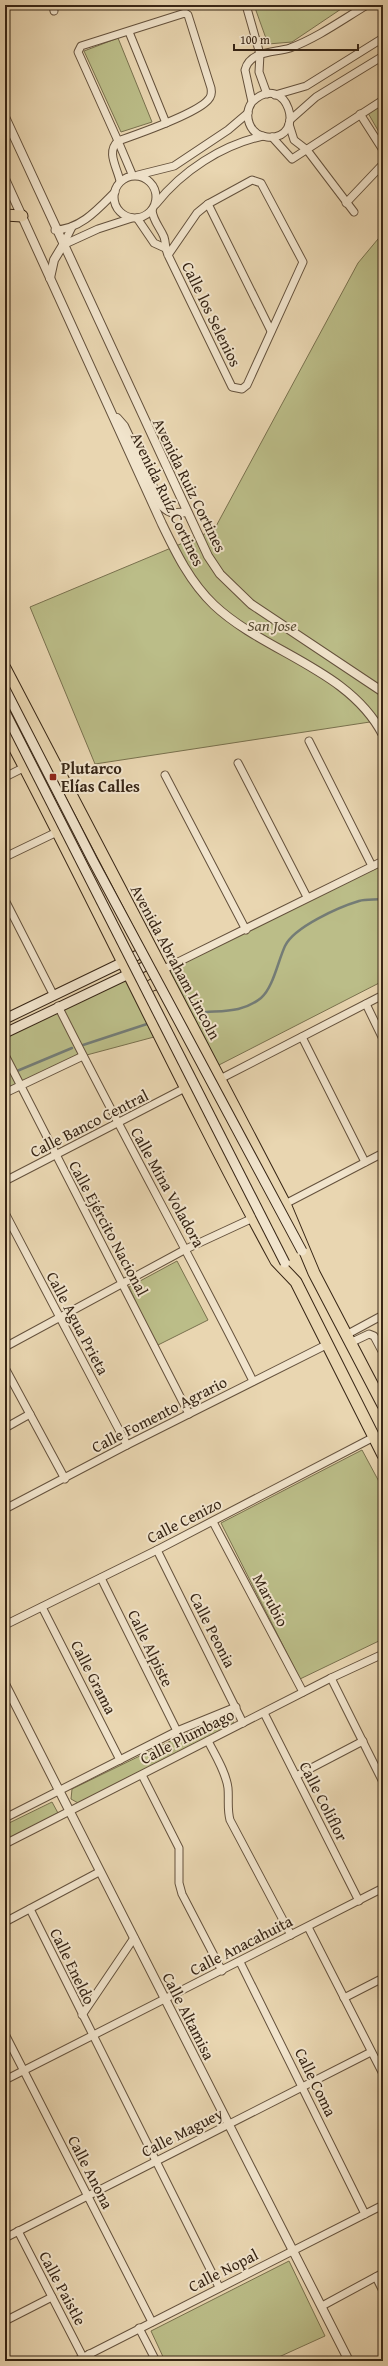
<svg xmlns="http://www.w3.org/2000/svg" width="388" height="2366" font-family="'Gentium Book Plus',serif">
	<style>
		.green { fill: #bbbd88; stroke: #79714e }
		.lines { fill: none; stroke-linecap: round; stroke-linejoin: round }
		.stream { stroke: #747c76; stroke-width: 2.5 }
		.minor-casing { stroke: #64513c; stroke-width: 9 }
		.tertiary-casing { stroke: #64513c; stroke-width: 10 }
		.secondary-casing { stroke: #372515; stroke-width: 11 }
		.primary-casing { stroke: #372515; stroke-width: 13 }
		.minor { stroke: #f1e4cc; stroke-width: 7 }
		.tertiary { stroke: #f1e4cc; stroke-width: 8 }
		.secondary { stroke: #f1e4cc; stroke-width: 9 }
		.primary { stroke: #e9d6b1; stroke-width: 11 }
		.secondary-bridge-casing { stroke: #372515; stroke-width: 11; stroke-linecap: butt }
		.secondary-bridge { stroke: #f1e4cc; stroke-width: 9 }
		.poi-dot { fill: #8f2418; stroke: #f1e4cc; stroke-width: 1.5 }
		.labels { text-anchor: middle; stroke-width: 4; stroke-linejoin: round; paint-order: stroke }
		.street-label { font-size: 16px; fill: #372515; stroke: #f1e4cc }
		.park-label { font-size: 16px; font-style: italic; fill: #584b32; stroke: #f1e4cc }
		.poi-label { font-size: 16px; font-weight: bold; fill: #372515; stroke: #f1e4cc; text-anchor: start }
	</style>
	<rect width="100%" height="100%" fill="#e9d6b1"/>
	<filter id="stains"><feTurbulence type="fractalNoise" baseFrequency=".005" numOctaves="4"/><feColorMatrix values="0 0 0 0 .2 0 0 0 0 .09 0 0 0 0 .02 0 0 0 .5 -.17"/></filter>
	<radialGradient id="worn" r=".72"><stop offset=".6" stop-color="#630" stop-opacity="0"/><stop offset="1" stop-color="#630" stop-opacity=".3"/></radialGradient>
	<!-- green -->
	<g class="green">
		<path d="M254,5H347L292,42L268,44Z"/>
		<path d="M118,38L152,122L121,132L84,51Z"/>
		<path d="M383,104V139L368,113Z"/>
		<path d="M383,233V720L95,764L30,607L214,530L358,263Z"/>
		<path d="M383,862V981L217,1066L165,973Z"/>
		<path d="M129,974L154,1037L83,1056L5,1093V1033Z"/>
		<path d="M177,1261L208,1320L156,1346L129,1287Z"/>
		<path d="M362,1450L383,1489V1639L300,1679L221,1523Z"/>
		<path d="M226,1714L234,1717L233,1724L78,1803L71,1799L72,1789Z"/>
		<path d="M52,1802L58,1813L5,1840V1825Z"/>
		<path d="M289,2261L325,2336L270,2361H165L151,2331Z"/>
	</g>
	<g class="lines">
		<!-- stream -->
		<g class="stream">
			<path d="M197,1013C220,1010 241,1014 261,998C273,988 278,961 285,946C294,927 339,907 359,901C366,899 375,900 383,899"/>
			<path d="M83,1045L147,1024"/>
			<path d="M17,1071L72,1048"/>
		</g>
		<defs>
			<g id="minor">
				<path d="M53,5L54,11"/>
				<path d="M246,5L260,54L259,72L267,94"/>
				<path d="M129,32L166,123"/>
				<path d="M275,95L306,86L383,38"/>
				<path d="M252,102C287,69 309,141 267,137C249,135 243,115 252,102L245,70C250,50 275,53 290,48C317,38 342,20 367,5"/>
				<path d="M360,114L383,150"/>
				<path d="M290,120L316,97L383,56"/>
				<path d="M289,124L294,140L307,150L354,212"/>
				<path d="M272,137L292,159L383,100"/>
				<path d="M138,175L174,166L228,130L248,113"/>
				<circle cx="135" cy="197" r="21"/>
				<path d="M120,181C117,167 106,152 118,141C138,134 196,114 208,100C211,97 212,93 211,88L188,15L185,13L81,46L78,52L118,141L132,174"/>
				<path d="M346,203L383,164"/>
				<path d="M156,204C182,171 222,145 263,136"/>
				<path d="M208,204L271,331"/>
				<path d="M152,210C153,221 160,227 164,237C166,243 165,249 168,255L232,387L242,389L247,385L303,262L261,183L252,180L208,204L197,213L168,255"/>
				<path d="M137,218L154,243L165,248"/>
				<path d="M55,230C81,229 98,209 115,192"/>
				<path d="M63,245L98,229L132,218"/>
				<path d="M63,245L72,227"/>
				<path d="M309,741L372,866"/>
				<path d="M238,763L307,897"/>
				<path d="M165,775L246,930"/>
				<path d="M5,777L25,767"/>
				<path d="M5,857L57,832"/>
				<path d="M5,900L53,994"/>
				<path d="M162,970L383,861"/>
				<path d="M366,1004L383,1039"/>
				<path d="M58,1006C121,1132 190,1255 253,1381"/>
				<path d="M302,1037L365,1162"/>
				<path d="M5,1055L189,1414"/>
				<path d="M220,1079L383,995"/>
				<path d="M5,1093L83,1056"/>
				<path d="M5,1181L185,1088"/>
				<path d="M285,1204L383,1153"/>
				<path d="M5,1213L127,1445"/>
				<path d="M346,1335L383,1315"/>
				<path d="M350,1343L369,1334L374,1336L383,1353"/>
				<path d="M5,1347L186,1249L253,1218"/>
				<path d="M5,1368L65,1479"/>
				<path d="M375,1391L383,1386"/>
				<path d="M5,1428L30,1414"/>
				<path d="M5,1509L127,1445L326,1345"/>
				<path d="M213,1522L303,1692"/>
				<path d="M157,1550L243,1723"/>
				<path d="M101,1578L177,1731"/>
				<path d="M42,1607L120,1760"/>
				<path d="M5,1625L157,1550L374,1437"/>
				<path d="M331,1678L383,1782"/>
				<path d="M264,1713L359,1901"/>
				<path d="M208,1741C215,1755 226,1772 228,1788C229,1799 227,1809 230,1820L291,1935"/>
				<path d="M142,1775L179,1848V1883L182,1894L222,1971"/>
				<path d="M296,1776L363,1741"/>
				<path d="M5,1818L177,1731L236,1707"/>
				<path d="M5,1844L331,1678L383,1654"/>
				<path d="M30,1909L219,2287"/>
				<path d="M5,1922L99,1872"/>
				<path d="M308,1927L383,2074"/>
				<path d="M240,1962L365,2214"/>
				<path d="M344,1998L383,1978"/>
				<path d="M82,2015L134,1938"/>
				<path d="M5,2034L152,2322"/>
				<path d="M5,2080L383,1888"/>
				<path d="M18,2231L83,2357"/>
				<path d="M5,2238L371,2052"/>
				<path d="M376,2277L383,2291"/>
				<path d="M322,2306L383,2273"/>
				<path d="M5,2321L52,2297"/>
				<path d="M139,2328L156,2361"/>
				<path d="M89,2354L93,2361"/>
				<path d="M76,2361L383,2205"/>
			</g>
			<g id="tertiary">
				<path d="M5,117L208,556L220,574L251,604L383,692"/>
				<path d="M5,179L162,524C176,553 190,582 214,605C265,653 349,669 383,735"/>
				<path d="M50,278L54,260L63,245"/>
				<path d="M117,418L124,426L162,506C170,514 175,514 186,512"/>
				<path d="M5,1684L349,2361"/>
			</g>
			<g id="secondary">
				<path d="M5,1019L148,950"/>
				<path d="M5,1033L156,961"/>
			</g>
			<g id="primary">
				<path d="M5,215L22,216"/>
				<path d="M5,668L285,1204L314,1273L383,1405"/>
				<path d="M5,730C98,906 181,1087 276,1261L296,1282L383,1455"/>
				<path d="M143,998C146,984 155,982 169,985"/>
			</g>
		</defs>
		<!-- minor casing -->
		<use href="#minor" class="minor-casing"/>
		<!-- tertiary casing -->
		<use href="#tertiary" class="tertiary-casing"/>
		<!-- secondary casing -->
		<use href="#secondary" class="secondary-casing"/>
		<!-- primary casing -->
		<use href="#primary" class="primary-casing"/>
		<!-- minor -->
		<use href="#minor" class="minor"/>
		<!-- tertiary -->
		<use href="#tertiary" class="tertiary"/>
		<!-- secondary -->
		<use href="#secondary" class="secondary"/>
		<!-- primary -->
		<use href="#primary" class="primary"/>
		<defs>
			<g id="secondary-bridge">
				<path d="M5,689L93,861L302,1251"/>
				<path d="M5,712L285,1263"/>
			</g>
		</defs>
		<!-- secondary-bridge casing -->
		<use href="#secondary-bridge" class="secondary-bridge-casing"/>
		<!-- secondary-bridge -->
		<use href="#secondary-bridge" class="secondary-bridge"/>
	</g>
	<!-- markers -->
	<rect class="poi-dot" x="49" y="773" width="8" height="8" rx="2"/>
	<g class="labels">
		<!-- street labels -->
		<g class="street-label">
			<text transform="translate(212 314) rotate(64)" y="6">Calle los Selenios</text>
			<text transform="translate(190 485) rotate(64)" y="6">Avenida Ruiz Cortines</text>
			<text transform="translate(168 499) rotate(64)" y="6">Avenida Ruíz Cortines</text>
			<text transform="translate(176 962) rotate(62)" y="6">Avenida Abraham Lincoln</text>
			<text transform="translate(89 1123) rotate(-27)" y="6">Calle Banco Central</text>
			<text transform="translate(168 1187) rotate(61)" y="6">Calle Mina Voladora</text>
			<text transform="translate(109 1228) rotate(62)" y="6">Calle Ejército Nacional</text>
			<text transform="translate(78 1323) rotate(62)" y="6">Calle Agua Prieta</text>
			<text transform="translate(159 1414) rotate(-27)" y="6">Calle Fomento Agrario</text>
			<text transform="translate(184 1520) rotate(-27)" y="6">Calle Cenizo</text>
			<text transform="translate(271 1600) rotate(62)" y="6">Marubio</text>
			<text transform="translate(213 1630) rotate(63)" y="6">Calle Peonia</text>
			<text transform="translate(151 1648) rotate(64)" y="6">Calle Alpiste</text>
			<text transform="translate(94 1677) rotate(63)" y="6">Calle Grama</text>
			<text transform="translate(187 1736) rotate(-27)" y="6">Calle Plumbago</text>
			<text transform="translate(324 1801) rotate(63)" y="6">Calle Coliflor</text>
			<text transform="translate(241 1945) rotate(-27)" y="6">Calle Anacahuita</text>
			<text transform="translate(73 1966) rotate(64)" y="6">Calle Eneldo</text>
			<text transform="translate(189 2016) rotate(63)" y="6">Calle Altamisa</text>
			<text transform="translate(316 2082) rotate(64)" y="6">Calle Coma</text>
			<text transform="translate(182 2132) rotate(-27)" y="6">Calle Maguey</text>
			<text transform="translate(91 2172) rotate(63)" y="6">Calle Anona</text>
			<text transform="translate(223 2270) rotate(-27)" y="6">Calle Nopal</text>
			<text transform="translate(63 2288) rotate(62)" y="6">Calle Paistle</text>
		</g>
		<!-- park labels -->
		<g class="park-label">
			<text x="272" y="631">San Jose</text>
		</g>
		<!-- poi labels -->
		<g class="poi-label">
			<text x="61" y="774">Plutarco<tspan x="61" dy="18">Elías Calles</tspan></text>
		</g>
	</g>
	<!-- margin -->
	<rect width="388" height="2366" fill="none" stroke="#e9d6b1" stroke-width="20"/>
	<rect x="6" y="6" width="376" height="2354" fill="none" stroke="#372515" stroke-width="2"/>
	<rect x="10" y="10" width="368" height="2346" fill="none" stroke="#372515"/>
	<!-- scale -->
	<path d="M234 44v6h124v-6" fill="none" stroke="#372515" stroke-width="2"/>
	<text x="240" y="44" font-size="12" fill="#372515" stroke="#f1e4cc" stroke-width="3" paint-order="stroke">100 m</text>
	<rect width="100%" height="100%" filter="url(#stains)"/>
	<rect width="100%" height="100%" fill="url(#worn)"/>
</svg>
